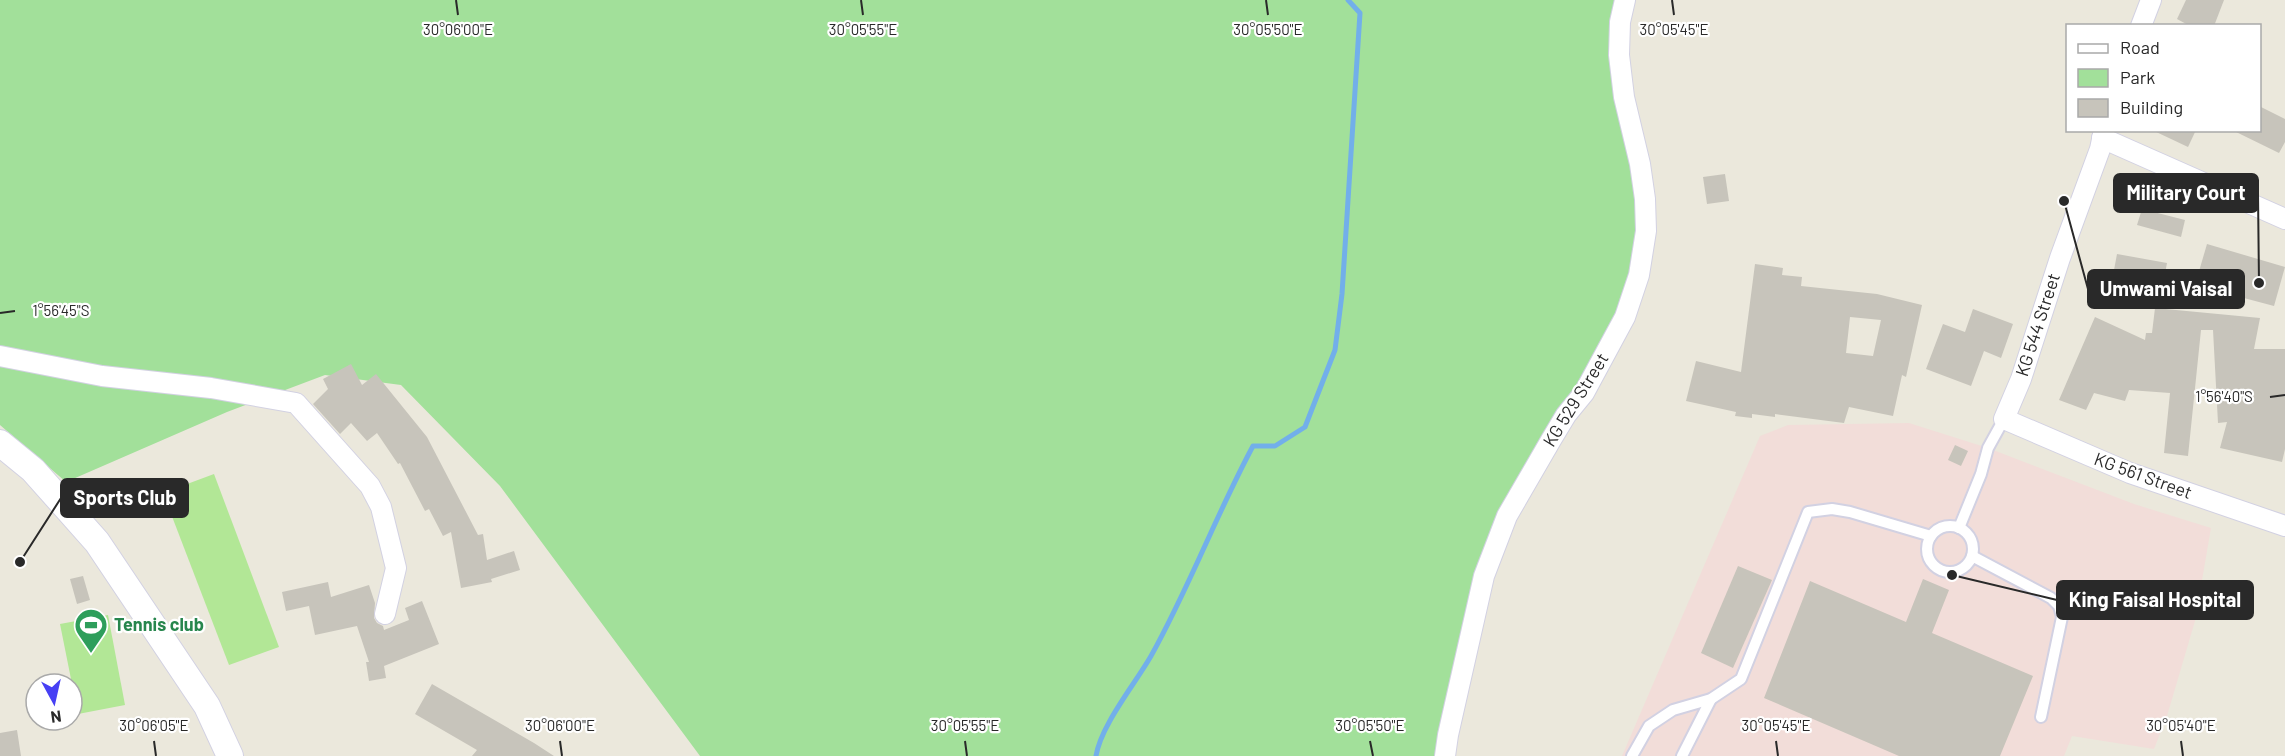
<svg xmlns="http://www.w3.org/2000/svg" width="2285" height="756" font-family="Barlow,sans-serif">
	<style>
		.medical { fill: #f2ddd9 }
		.green { fill: #a2e09a }
		.pitch { fill: #b2e796 }
		.lines { fill: none; stroke-linecap: round; stroke-linejoin: round }
		.stream { stroke: #72afea; stroke-width: 5 }
		.building { fill: #c7c4bb; fill-rule: evenodd }
		.service-casing { stroke: #d2d1e2; stroke-width: 14 }
		.minor-casing { stroke: #d2d1e2; stroke-width: 22 }
		.tertiary-casing { stroke: #d2d1e2; stroke-width: 28 }
		.service { stroke: #fff; stroke-width: 10 }
		.minor { stroke: #fff; stroke-width: 20 }
		.tertiary { stroke: #fff; stroke-width: 26 }
		.ticks { fill: none; stroke: #292929; stroke-width: 2 }
		.labels { text-anchor: middle; stroke-width: 4.5; stroke-linejoin: round; paint-order: stroke }
		.street-label { font-size: 18px; fill: #292929; stroke: #fff }
		.leisure-label { font-size: 18px; font-weight: bold; fill: #27864d; stroke: #fff; text-anchor: start }
		.ticks-label { font-size: 15px; text-anchor: middle; fill: #292929; stroke: #fff; stroke-width: 4.5; stroke-linejoin: round; paint-order: stroke }
		.leader { fill: none; stroke: #292929; stroke-width: 2 }
		.callout-dot { fill: #292929; stroke: #fff; stroke-width: 2 }
		.callout { fill: #292929; stroke: #292929; stroke-width: 2 }
		.callout-label { font-size: 20px; text-anchor: middle; font-weight: bold; fill: #fff }
	</style>
	<rect width="100%" height="100%" fill="#ebe8dc"/>
	<!-- medical -->
	<path class="medical" d="M1909,423L1988,448L2134,504L2211,528L2195,621L2167,716L2154,749L2072,736L2064,756H1622L1760,436L1788,425Z"/>
	<!-- green -->
	<path class="green" d="M0,0H1633L1628,41L1641,245L1609,342L1513,515L1472,620L1439,756H700L500,486L401,385L325,375L227,412L66,482L0,425Z"/>
	<!-- pitch -->
	<g class="pitch">
		<path d="M214,474L279,647L229,665L163,493Z"/>
		<path d="M108,615L125,705L78,714L60,624Z"/>
	</g>
	<g class="lines">
		<!-- stream -->
		<path class="stream" d="M1096,756C1101,725 1135,684 1151,656C1189,588 1216,515 1253,446H1275L1305,427L1335,350L1342,294L1360,13L1348,0"/>
	</g>
	<!-- building -->
	<g class="building">
		<path d="M2186,0H2224L2214,26H2190L2177,19Z"/>
		<path d="M2259,106L2285,119V142L2279,153L2232,130H2259Z"/>
		<path d="M2152,130H2196L2188,147Z"/>
		<path d="M1725,174L1729,201L1707,204L1703,177Z"/>
		<path d="M2142,209L2185,220L2181,237L2137,225Z"/>
		<path d="M2207,244L2285,267L2274,306L2195,285Z"/>
		<path d="M2117,254L2167,263L2161,295L2111,286Z"/>
		<path d="M1755,264L1783,268L1782,275L1802,277L1801,286L1877,294L1922,305L1906,377L1902,375L1893,416L1849,407L1844,423L1775,414V417L1752,414V418L1735,416L1736,412L1686,401L1696,361L1741,372ZM1850,317L1881,320L1873,356L1846,353Z"/>
		<path d="M2155,308L2260,318L2254,349H2285V449L2282,462L2220,448L2227,422L2218,423L2213,330H2201L2188,456L2164,453L2170,393L2129,390L2125,401L2094,393L2086,410L2059,400L2095,317L2145,340L2146,333H2152Z"/>
		<path d="M1973,309L2013,324L2001,358L1984,351L1971,386L1926,369L1943,324L1965,332Z"/>
		<path d="M351,364L362,385L376,374L427,437L478,535L483,534L487,560L514,551L520,570L491,579L492,582L461,588L451,532L443,536L429,509L425,511L400,463L398,464L377,433L367,441L351,423L340,434L313,404L328,389L323,379Z"/>
		<path d="M1955,445L1968,451L1961,466L1948,460Z"/>
		<path d="M1738,566L1772,580L1733,668L1701,653Z"/>
		<path d="M83,576L90,600L77,604L70,579Z"/>
		<path d="M1923,579L1949,590L1932,633L2033,676L2000,756H1899L1764,698L1810,581L1906,622Z"/>
		<path d="M328,582L331,597L369,585L375,603L374,618L377,623L383,626L384,630L409,620L405,608L422,601L439,644L384,666L386,678L369,681L366,662H369L357,626L315,635L309,606L286,611L282,592Z"/>
		<path d="M432,684L534,743L554,756H472L477,750L415,714Z"/>
		<path d="M17,730L21,756H0V733Z"/>
	</g>
	<g class="lines">
		<defs>
			<g id="service">
				<circle cx="1950" cy="549" r="23"/>
				<path d="M1959,528L1981,474L1988,448L2004,419"/>
				<path d="M1972,556L2051,598L2059,606L2062,617L2041,717"/>
				<path d="M1632,756L1649,726L1673,710L1711,699L1741,679L1808,512L1832,509L1850,512L1931,536"/>
				<path d="M1682,756L1711,699"/>
			</g>
			<g id="minor">
				<path d="M2141,26L2151,0"/>
				<path d="M2104,130L2100,149L2060,258L2021,379L2004,419L2130,473L2285,526"/>
				<path d="M2102,138L2285,219"/>
				<path d="M0,356L102,376L211,388L296,403L370,486L381,507L396,568L385,614"/>
				<path d="M1445,756L1448,735L1484,576L1507,516L1551,440L1566,415L1584,393L1625,317L1639,275L1646,231L1645,199L1640,164L1624,97L1619,55L1620,22L1625,0"/>
			</g>
			<path id="tertiary" d="M0,443L33,470L97,542L207,706L230,756"/>
		</defs>
		<!-- service casing -->
		<use href="#service" class="service-casing"/>
		<!-- minor casing -->
		<use href="#minor" class="minor-casing"/>
		<!-- tertiary casing -->
		<use href="#tertiary" class="tertiary-casing"/>
		<!-- service -->
		<use href="#service" class="service"/>
		<!-- minor -->
		<use href="#minor" class="minor"/>
		<!-- tertiary -->
		<use href="#tertiary" class="tertiary"/>
	</g>
	<!-- ticks -->
	<path class="ticks" d="M456,0L458,15M861,0L863,15M1266,0L1268,15M1672,0L1674,15M0,313L15,311M2270,397L2285,395M154,741L156,756M560,741L562,756M965,741L967,756M1370,741L1373,756M1776,741L1778,756M2181,741L2183,756"/>
	<!-- icons -->
	<defs>
		<symbol id="stadium-pin" viewBox="-11 -11 22 30"><path d="M0 17L-7.5 6A9.5 9.5 0 1 1 7.5 6Z" fill="#2e9e5b" stroke="#fff"/><path d="M0-5a6.5 5 0 1 0 0 10a6.5 5 0 1 0 0-10ZM-3.5-1.8h7v3.6h-7Z" fill="#fff"/></symbol>
	</defs>
	<g fill-rule="evenodd">
		<use href="#stadium-pin" x="72" y="606" width="38" height="52"/>
	</g>
	<g class="labels">
		<!-- street labels -->
		<g class="street-label">
			<text transform="translate(2038 325) rotate(-72)" y="6">KG 544 Street</text>
			<text transform="translate(1576 400) rotate(-58)" y="6">KG 529 Street</text>
			<text transform="translate(2143 476) rotate(20)" y="6">KG 561 Street</text>
		</g>
		<!-- leisure labels -->
		<g class="leisure-label">
			<text x="114" y="631">Tennis club</text>
		</g>
	</g>
	<g class="ticks-label">
		<text x="458" y="35">30°06'00"E</text>
		<text x="863" y="35">30°05'55"E</text>
		<text x="1268" y="35">30°05'50"E</text>
		<text x="1674" y="35">30°05'45"E</text>
		<text x="61" y="316">1°56'45"S</text>
		<text x="2224" y="402">1°56'40"S</text>
		<text x="154" y="731">30°06'05"E</text>
		<text x="560" y="731">30°06'00"E</text>
		<text x="965" y="731">30°05'55"E</text>
		<text x="1370" y="731">30°05'50"E</text>
		<text x="1776" y="731">30°05'45"E</text>
		<text x="2181" y="731">30°05'40"E</text>
	</g>
	<!-- callouts -->
	<path class="leader" d="M2259 283L2258 193M2064 201L2088 289M20 562L61 498M1952 575L2057 600"/>
	<g class="callout-dot">
		<circle cx="2259" cy="283" r="6"/>
		<circle cx="2064" cy="201" r="6"/>
		<circle cx="20" cy="562" r="6"/>
		<circle cx="1952" cy="575" r="6"/>
	</g>
	<g class="callout">
		<rect x="2114" y="174" width="144" height="38" rx="6"/>
		<rect x="2088" y="270" width="156" height="38" rx="6"/>
		<rect x="61" y="479" width="127" height="38" rx="6"/>
		<rect x="2057" y="581" width="196" height="38" rx="6"/>
	</g>
	<g class="callout-label">
		<text x="2186" y="200">Military Court</text>
		<text x="2166" y="296">Umwami Vaisal</text>
		<text x="125" y="505">Sports Club</text>
		<text x="2155" y="607">King Faisal Hospital</text>
	</g>
	<!-- legend -->
	<rect x="2066" y="24" width="195" height="108" fill="#ffffff" stroke="#a9a9a9" stroke-width="1.5"/>
	<rect x="2078" y="44" width="30" height="9" fill="#ffffff" stroke="#a9a9a9" stroke-width="1.5"/>
	<text x="2120" y="54" font-size="18" fill="#292929">Road</text>
	<rect x="2078" y="69" width="30" height="18" fill="#a2e09a" stroke="#a9a9a9" stroke-width="1.5"/>
	<text x="2120" y="84" font-size="18" fill="#292929">Park</text>
	<rect x="2078" y="99" width="30" height="18" fill="#c7c4bb" stroke="#a9a9a9" stroke-width="1.5"/>
	<text x="2120" y="114" font-size="18" fill="#292929">Building</text>
	<!-- north arrow -->
	<g transform="translate(54 702) rotate(172)"><circle r="28" fill="#ffffff" stroke="#a9a9a9" stroke-width="1.5"/>
	<path d="M0-4.5L10 22L0 15L-10 22Z" fill="#4740f4"/>
	<text y="-9" font-size="16" font-weight="bold" text-anchor="middle" fill="#292929">N</text>
	</g>
</svg>
